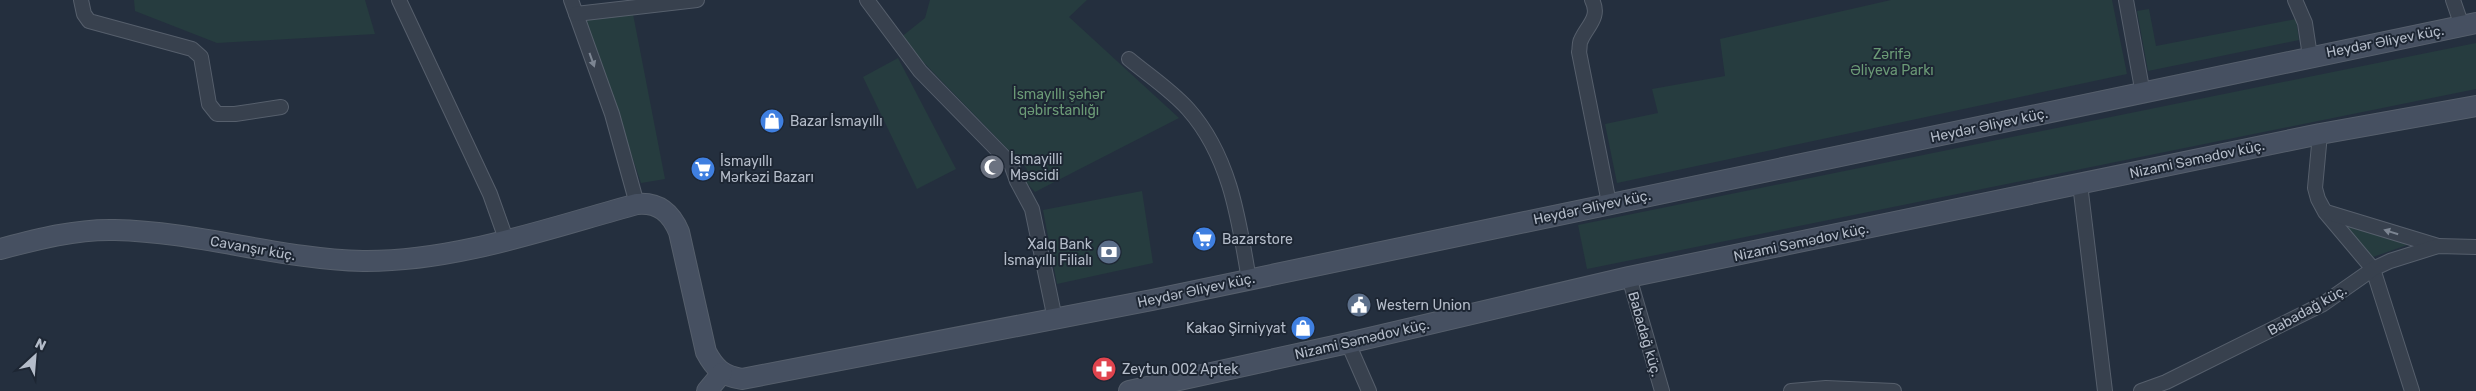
<svg xmlns="http://www.w3.org/2000/svg" width="2476" height="391" font-family="Rubik,sans-serif">
	<style>
		.green { fill: #263c3f }
		.lines { fill: none; stroke-linecap: round; stroke-linejoin: round }
		.street-casing { stroke: #565f6c; stroke-width: 16 }
		.secondary-casing { stroke: #565f6c; stroke-width: 22 }
		.street { stroke: #38414e; stroke-width: 14 }
		.secondary { stroke: #465061; stroke-width: 20 }
		.oneway { fill: #7c8592 }
		.labels { text-anchor: middle; stroke-width: 4; stroke-linejoin: round; paint-order: stroke }
		.street-label { font-size: 14px; fill: #b4bcc9; stroke: #1d2633 }
		.park-label { font-size: 14px; fill: #6b9a76; stroke: #1d2633 }
		.poi-label { font-size: 14px; fill: #b4bcc9; stroke: #1d2633; text-anchor: start }
	</style>
	<rect width="100%" height="100%" fill="#242f3e"/>
	<!-- green -->
	<g class="green">
		<path d="M134,0H365L375,34L217,43L135,11Z"/>
		<path d="M930,0H1087L1069,17L1179,118L1035,192L1022,178L1027,169L900,38L925,18Z"/>
		<path d="M1891,0H2112L2127,74L1617,183L1605,124L1658,113L1652,89L1725,76L1720,39Z"/>
		<path d="M2149,9L2156,46L2296,19L2299,40L2148,71L2137,11Z"/>
		<path d="M633,14L665,179L641,183L586,20Z"/>
		<path d="M2476,43V89L1587,269L1578,225Z"/>
		<path d="M898,58L956,169L917,189L863,77Z"/>
		<path d="M1142,191L1153,263L1057,284L1043,210Z"/>
		<path d="M2346,226L2410,244L2373,257Z"/>
	</g>
	<g class="lines">
		<defs>
			<g id="street">
				<path d="M81,0L84,14L89,21L192,49L201,57L209,104L217,114H235L281,107"/>
				<path d="M399,0L490,194L506,239"/>
				<path d="M571,0L612,114L637,204"/>
				<path d="M867,0L920,71L1011,164L1017,181L1032,209L1055,319"/>
				<path d="M1592,0C1601,17 1587,26 1581,40C1579,43 1580,49 1579,52L1609,203"/>
				<path d="M2126,0L2143,94"/>
				<path d="M2295,0L2305,23L2310,56"/>
				<path d="M2453,0L2462,26"/>
				<path d="M576,14L697,0"/>
				<path d="M1129,59C1148,75 1171,90 1188,109C1230,156 1239,220 1249,280"/>
				<path d="M2320,134L2315,188L2318,199L2325,212L2373,269L2412,391"/>
				<path d="M2080,184L2105,391"/>
				<path d="M2326,212L2438,246"/>
				<path d="M1629,277L1662,391"/>
				<path d="M1348,343L1369,391"/>
				<path d="M1791,391L1826,388L1894,391"/>
				<path d="M2141,391L2166,382L2323,304L2373,269L2390,261L2438,246L2476,247"/>
			</g>
			<g id="secondary">
				<path d="M0,249C38,239 76,229 115,230C199,232 280,259 363,261C455,262 549,228 637,204C659,202 671,213 679,232L706,352C715,369 723,376 742,379L1152,300L2476,23"/>
				<path d="M707,391L722,373"/>
				<path d="M1129,391L1348,343L1629,277L2320,134L2476,106"/>
			</g>
		</defs>
		<!-- street casing -->
		<use href="#street" class="street-casing"/>
		<!-- secondary casing -->
		<use href="#secondary" class="secondary-casing"/>
		<!-- street -->
		<use href="#street" class="street"/>
		<!-- secondary -->
		<use href="#secondary" class="secondary"/>
	</g>
	<!-- one-way arrows -->
	<defs><path id="oneway-solid" d="M-6-.8H1V-3.2L6.5 0L1 3.2V.8H-6Z" transform="scale(1.25)"/></defs>
	<g class="oneway">
		<use href="#oneway-solid" transform="translate(592 60) rotate(70)"/>
		<use href="#oneway-solid" transform="translate(2391 232) rotate(-163)"/>
	</g>
	<!-- icons -->
	<defs>
		<symbol id="shop-disc" viewBox="-11 -11 22 22"><circle r="9.5" fill="#3f7fe0" stroke="#1d2633"/><path d="M-5-2.5h2.3a2.7 3.5 0 0 1 5.4 0H5L5.5 6h-11ZM-1.5-2.5h3a1.5 2.3 0 0 0-3 0Z" fill="#fff"/></symbol>
		<symbol id="mosque-disc" viewBox="-11 -11 22 22"><circle r="9.5" fill="#6b7280" stroke="#1d2633"/><path d="M3.5-4.9A6 6 0 1 0 3.5 4.9A5 5 0 1 1 3.5-4.9Z" fill="#fff"/></symbol>
		<symbol id="supermarket-disc" viewBox="-11 -11 22 22"><circle r="9.5" fill="#3f7fe0" stroke="#1d2633"/><path d="M-6-5.5h2.5l.6 2H6L4.5 2H-2.5L-4.4-4H-6ZM-1.5 3.2a1.3 1.3 0 1 0 .1 0ZM3 3.2a1.3 1.3 0 1 0 .1 0Z" fill="#fff"/></symbol>
		<symbol id="bank-disc" viewBox="-11 -11 22 22"><circle r="9.5" fill="#5c6f8a" stroke="#1d2633"/><path d="M-6-4H6V4H-6ZM0-2.3a2.3 2.3 0 1 0 0 4.6a2.3 2.3 0 1 0 0-4.6Z" fill="#fff"/></symbol>
		<symbol id="civic-disc" viewBox="-11 -11 22 22"><circle r="9.5" fill="#5c6f8a" stroke="#1d2633"/><path d="M-.6-6.5H3V-4.5H.6V-3L4-1V1h2V6H-6V1h2V-1L-.6-3ZM-1.2 2.5V6h2.4V2.5Z" fill="#fff"/></symbol>
		<symbol id="pharmacy-disc" viewBox="-11 -11 22 22"><circle r="9.5" fill="#e0444e" stroke="#1d2633"/><path d="M-2-6h4v4h4v4h-4v4h-4v-4h-4v-4h4Z" fill="#fff"/></symbol>
	</defs>
	<g fill-rule="evenodd">
		<use href="#shop-disc" x="758" y="107" width="28" height="28"/>
		<use href="#mosque-disc" x="978" y="153" width="28" height="28"/>
		<use href="#supermarket-disc" x="689" y="155" width="28" height="28"/>
		<use href="#supermarket-disc" x="1190" y="225" width="28" height="28"/>
		<use href="#bank-disc" x="1095" y="238" width="28" height="28"/>
		<use href="#civic-disc" x="1345" y="291" width="28" height="28"/>
		<use href="#shop-disc" x="1289" y="314" width="28" height="28"/>
		<use href="#pharmacy-disc" x="1090" y="355" width="28" height="28"/>
	</g>
	<g class="labels">
		<!-- street labels -->
		<g class="street-label">
			<text transform="translate(2385 41) rotate(-11)" y="5">Heydər Əliyev küç.</text>
			<text transform="translate(1989 125) rotate(-12)" y="5">Heydər Əliyev küç.</text>
			<text transform="translate(2197 159) rotate(-12)" y="5">Nizami Səmədov küç.</text>
			<text transform="translate(1592 207) rotate(-12)" y="5">Heydər Əliyev küç.</text>
			<text transform="translate(1801 242) rotate(-12)" y="5">Nizami Səmədov küç.</text>
			<text transform="translate(253 248) rotate(10)" y="5">Cavanşır küç.</text>
			<text transform="translate(1196 290) rotate(-12)" y="5">Heydər Əliyev küç.</text>
			<text transform="translate(2307 310) rotate(-29)" y="5">Babadağ küç.</text>
			<text transform="translate(1645 334) rotate(74)" y="5">Babadağ küç.</text>
			<text transform="translate(1362 339) rotate(-13)" y="5">Nizami Səmədov küç.</text>
		</g>
		<!-- park labels -->
		<g class="park-label">
			<text x="1892" y="59">Zərifə<tspan x="1892" dy="16">Əliyeva Parkı</tspan></text>
			<text x="1059" y="99">İsmayıllı şəhər<tspan x="1059" dy="16">qəbirstanlığı</tspan></text>
		</g>
		<!-- poi labels -->
		<g class="poi-label">
			<text x="790" y="126">Bazar İsmayıllı</text>
			<text x="1010" y="164">İsmayilli<tspan x="1010" dy="16">Məscidi</tspan></text>
			<text x="720" y="166">İsmayıllı<tspan x="720" dy="16">Mərkəzi Bazarı</tspan></text>
			<text x="1222" y="244">Bazarstore</text>
			<text x="1092" y="249" text-anchor="end">Xalq Bank<tspan x="1092" dy="16">İsmayıllı Filialı</tspan></text>
			<text x="1376" y="310">Western Union</text>
			<text x="1286" y="333" text-anchor="end">Kakao Şirniyyat</text>
			<text x="1122" y="374">Zeytun 002 Aptek</text>
		</g>
	</g>
	<!-- north arrow -->
	<g transform="translate(35 356) rotate(26)" stroke="#1d2633" stroke-width="4" paint-order="stroke">
	<path d="M0-4L9 19L0 12L-9 19Z" fill="#b4bcc9"/>
	<text y="-8" font-size="14" font-weight="bold" text-anchor="middle" fill="#b4bcc9">N</text>
	</g>
</svg>
